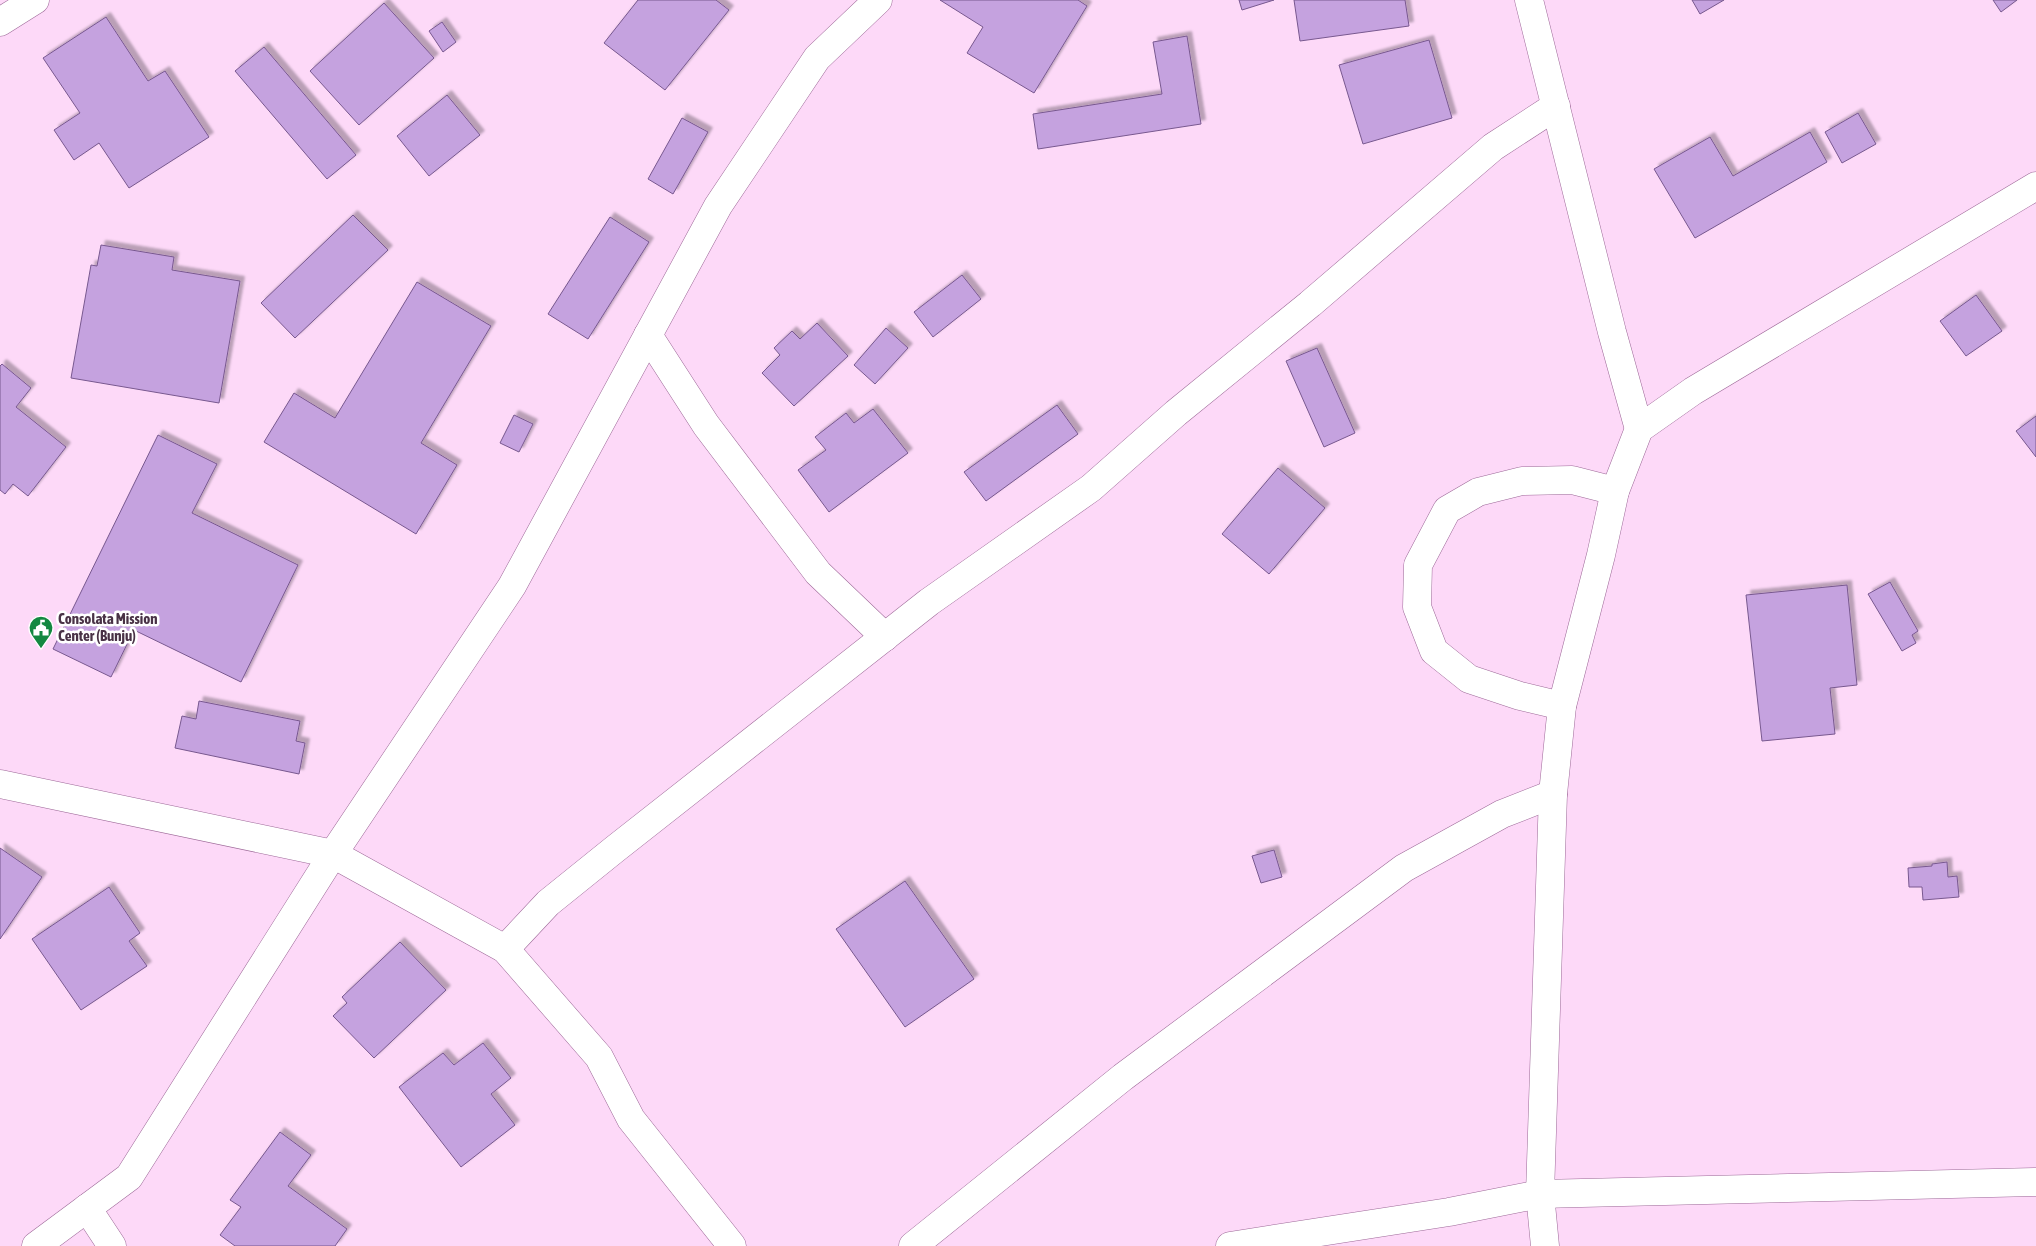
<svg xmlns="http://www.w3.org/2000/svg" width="2036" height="1246" font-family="'Asap Condensed',sans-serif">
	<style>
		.building { fill: #c5a2df; stroke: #78588f; filter: url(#shadow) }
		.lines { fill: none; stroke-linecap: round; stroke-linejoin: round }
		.minor-casing { stroke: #9d6998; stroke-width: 29 }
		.minor { stroke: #fff; stroke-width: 28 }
		.labels { text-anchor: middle; stroke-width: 5; stroke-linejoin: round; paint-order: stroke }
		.poi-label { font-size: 15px; font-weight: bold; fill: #493246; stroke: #fff; text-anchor: start }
	</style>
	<defs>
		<filter id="shadow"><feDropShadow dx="4.5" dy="-4.5" stdDeviation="1" flood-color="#0004"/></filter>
	</defs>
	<rect width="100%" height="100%" fill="#fdd9f8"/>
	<!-- building -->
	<g class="building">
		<path d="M638,0H716L729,10L665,90L604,43Z"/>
		<path d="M940,0H1078L1087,6L1034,93L967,53L983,27Z"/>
		<path d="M1239,0H1274L1242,10Z"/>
		<path d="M1294,0H1405L1409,26L1300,41Z"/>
		<path d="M1692,0H1724L1700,14Z"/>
		<path d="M1993,0H2017L2001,12Z"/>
		<path d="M384,3L434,58L359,125L310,71Z"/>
		<path d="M106,17L148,81L165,71L209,137L129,188L99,143L74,160L54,130L80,113L43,58Z"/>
		<path d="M442,22L456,42L443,52L429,31Z"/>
		<path d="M1187,36L1201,124L1038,149L1033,114L1162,94L1153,42Z"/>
		<path d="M1429,40L1452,118L1363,144L1339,65Z"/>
		<path d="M264,47L356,155L327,179L235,71Z"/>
		<path d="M447,95L480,135L429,176L397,136Z"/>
		<path d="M1858,113L1876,144L1842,163L1825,132Z"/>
		<path d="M682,118L708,132L673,194L648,179Z"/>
		<path d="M1810,132L1827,162L1695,238L1654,169L1710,137L1733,176Z"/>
		<path d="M353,215L388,250L295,338L261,303Z"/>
		<path d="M610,217L649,242L588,339L548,314Z"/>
		<path d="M101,245L174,257L172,270L240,281L219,403L71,378L91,265L97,266Z"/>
		<path d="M962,275L981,299L933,337L914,312Z"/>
		<path d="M417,282L491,326L421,443L457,465L416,534L264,442L294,393L335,418Z"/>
		<path d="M1976,295L2002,331L1966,356L1940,321Z"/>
		<path d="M817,323L848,356L794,406L762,373L780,355L774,348L792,331L800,339Z"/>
		<path d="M886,328L908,348L875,384L854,365Z"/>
		<path d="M1317,348L1355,433L1324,447L1286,361Z"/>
		<path d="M2,364L31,388L16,407L66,447L28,496L13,484L5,494L0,490V366Z"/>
		<path d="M1057,405L1078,434L986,501L964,472Z"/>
		<path d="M873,409L908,453L829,512L798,470L826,450L815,437L846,413L854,423Z"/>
		<path d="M514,415L533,424L519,452L500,443Z"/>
		<path d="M2036,416V457L2016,431Z"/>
		<path d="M158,435L217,464L192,513L298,565L241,682L134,630L111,677L53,649Z"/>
		<path d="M1278,468L1325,508L1269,574L1222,534Z"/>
		<path d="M1890,582L1918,631L1912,635L1916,643L1902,651L1868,594Z"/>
		<path d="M1847,585L1857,685L1830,688L1835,734L1762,741L1746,595Z"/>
		<path d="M199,701L300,721L296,741L305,743L299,774L175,748L182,716L196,719Z"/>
		<path d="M0,848L42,877L0,939Z"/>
		<path d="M1274,850L1282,877L1261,883L1252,856Z"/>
		<path d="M1947,862L1948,877L1957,876L1959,897L1923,900L1922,887H1909L1908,868L1932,866V864Z"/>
		<path d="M905,881L974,979L905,1027L836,929Z"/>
		<path d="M109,887L140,933L129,941L147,966L81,1010L32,939Z"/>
		<path d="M400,942L446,990L374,1058L333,1016L347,1003L342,997Z"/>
		<path d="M483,1043L511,1078L491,1094L515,1125L461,1167L399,1087L443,1053L454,1065Z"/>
		<path d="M280,1132L311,1155L288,1186L347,1229L335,1246H235L220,1235L241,1207L230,1200Z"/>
	</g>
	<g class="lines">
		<defs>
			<g id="minor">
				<path d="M1529,0L1612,332L1639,429"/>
				<path d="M0,22L35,0"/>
				<path d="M648,335L706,425L818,573L885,637"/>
				<path d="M1562,706L1520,696L1469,679L1434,651L1417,607L1418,565L1447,510L1478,492L1522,481L1572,480L1615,491"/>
				<path d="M0,784L333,854L505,949L599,1057L631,1119L732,1246"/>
				<path d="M505,949L548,903L615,849L929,602L1091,488L1176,413L1310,304L1493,147L1556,106"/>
				<path d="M87,1208L112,1246"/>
				<path d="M36,1246L129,1177L333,854L512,586L718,206L817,58L878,0"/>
				<path d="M913,1246L1123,1077L1404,868L1502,814L1553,794"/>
				<path d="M1230,1246L1449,1212L1540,1194L2036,1182"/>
				<path d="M1545,1246L1540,1194L1553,794L1562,706L1601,555L1615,491L1639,429L1693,391L2036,186"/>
			</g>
		</defs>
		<!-- minor casing -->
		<use href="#minor" class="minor-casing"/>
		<!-- minor -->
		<use href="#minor" class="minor"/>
	</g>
	<!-- icons -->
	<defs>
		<symbol id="civic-pin" viewBox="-11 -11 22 30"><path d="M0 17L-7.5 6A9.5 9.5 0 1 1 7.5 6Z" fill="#138841" stroke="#fff"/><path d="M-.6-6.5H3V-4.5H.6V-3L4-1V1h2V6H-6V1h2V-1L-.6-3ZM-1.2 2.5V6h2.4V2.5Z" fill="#fff"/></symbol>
	</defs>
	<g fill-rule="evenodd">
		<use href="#civic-pin" x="27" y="614" width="28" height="38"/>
	</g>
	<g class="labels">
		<!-- poi labels -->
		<g class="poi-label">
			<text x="58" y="624">Consolata Mission<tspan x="58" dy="17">Center (Bunju)</tspan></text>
		</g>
	</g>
</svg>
